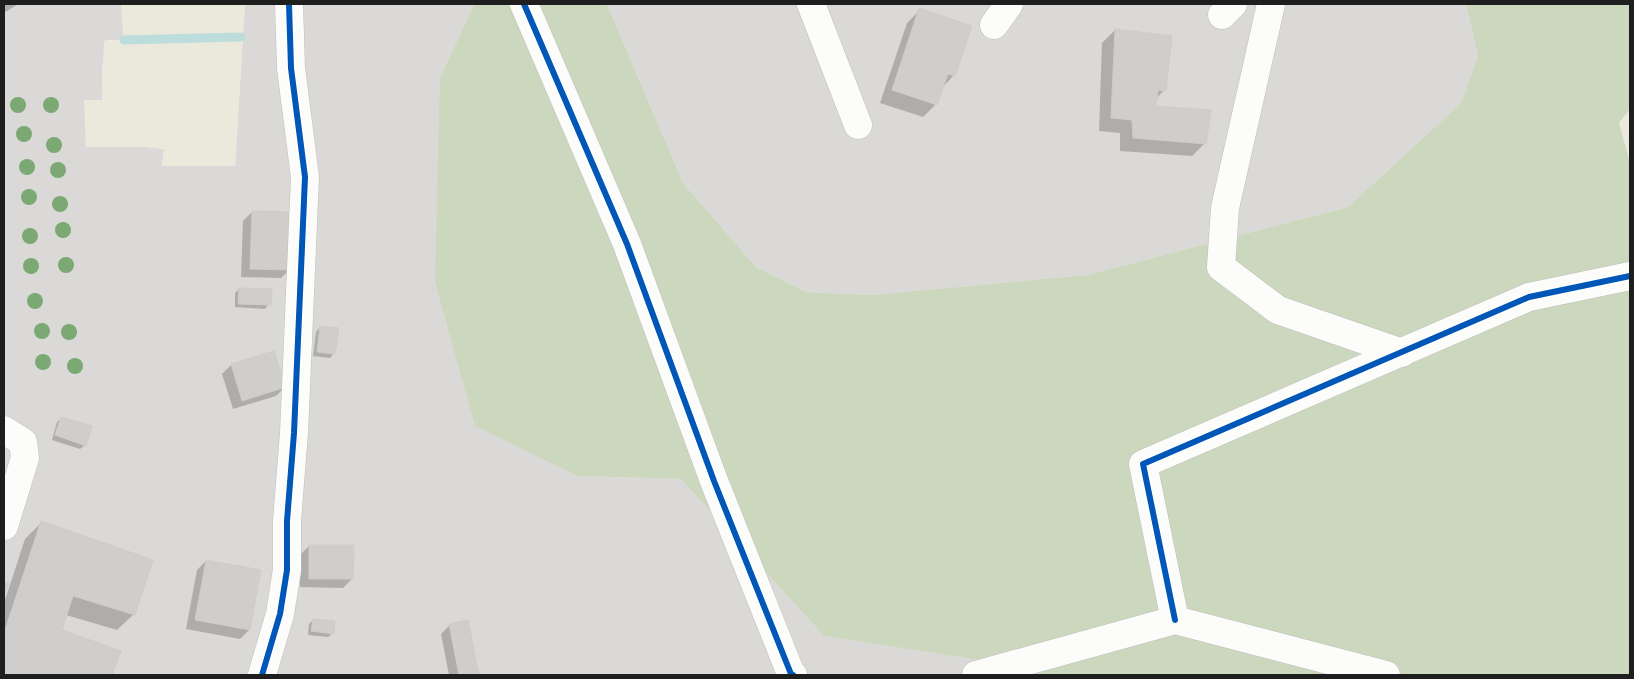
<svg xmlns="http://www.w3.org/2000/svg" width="1634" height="679" font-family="'Fira Sans Condensed',sans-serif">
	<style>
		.residential { fill: #dbd9d8 }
		.farmland { fill: #ebe9db }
		.forest { fill: #ccd8be }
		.shadow { fill: #0003 }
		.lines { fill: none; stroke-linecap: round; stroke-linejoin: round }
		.stream { stroke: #bddcdc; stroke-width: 9 }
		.building { fill: #d0cecc; stroke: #cfcbc8 }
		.minor-casing { stroke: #bfbebd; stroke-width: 29 }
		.minor { stroke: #fcfcfb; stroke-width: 28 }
		.cycleway-casing { stroke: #fff; stroke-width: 9 }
		.cycleway { stroke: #0057b8; stroke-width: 6 }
		.tree { fill: #7ba873 }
	</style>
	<rect width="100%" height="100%" fill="#ece9e7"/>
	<!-- residential -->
	<g class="residential">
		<path d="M4,4H121L124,40H106L102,67V100H85L86,147H147L164,149L162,166H235L245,4H474L440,78L578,476L681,479L824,636L1029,668L1043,675H4Z"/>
		<path d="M607,4H1466L1478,56L1461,103L1348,207L1087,275L871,295L806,292L756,267L683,183Z"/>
	</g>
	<!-- farmland -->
	<g class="farmland">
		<path d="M121,4H245L235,166H162L164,149L147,147H86L84,101L102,100L104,41L124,40Z"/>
		<path d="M1630,109V163L1619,123Z"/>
	</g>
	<!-- forest -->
	<path class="forest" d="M474,4H607L683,183L756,267L806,292L871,295L1087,275L1348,207L1461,103L1478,56L1466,4H1630V109L1619,123L1630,163V675H1043L1029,668L824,636L681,479L578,476L475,426L435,282L440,78Z"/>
	<!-- shadow -->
	<g class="shadow">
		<path d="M4,4H18L4,13Z"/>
		<path d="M920,10L954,75L942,88L936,104L923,117L880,103L907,23Z"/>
		<path d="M1115,30L1164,90L1156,99L1155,107L1205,143L1192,156L1120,151V133L1099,131L1102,43Z"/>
		<path d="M252,212L290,269L281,278L241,277L243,221Z"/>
		<path d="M239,289L269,304L265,309L235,307V293Z"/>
		<path d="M320,327L334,353L330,358L313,356L316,332Z"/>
		<path d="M274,352L285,387L276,396L233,409L222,374L231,365Z"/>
		<path d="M62,418L85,445L80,449L52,440L57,422Z"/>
		<path d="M42,522L134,614L117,630L66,615L61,631L120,652L111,675H4V603L25,539Z"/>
		<path d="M309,546L352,579L343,588L300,587V555Z"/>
		<path d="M206,561L249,630L240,639L186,629L197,570Z"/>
		<path d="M313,620L333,633L328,637L308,635L309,624Z"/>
		<path d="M467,622L478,675H449L441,634L450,625Z"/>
	</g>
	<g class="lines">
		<!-- stream -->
		<path class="stream" d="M124,40L241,37"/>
	</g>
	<!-- building -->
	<g class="building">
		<path d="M919,8L972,26L955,76L948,74L937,105L892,90Z"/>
		<path d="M1115,29L1172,36L1166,91L1158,90L1156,106L1211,110L1206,144L1133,138L1132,120L1111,118Z"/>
		<path d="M252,211L293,212L291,270L250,269Z"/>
		<path d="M239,288L272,289L271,305L238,304Z"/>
		<path d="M320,326L339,328L335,354L317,352Z"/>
		<path d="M274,351L286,387L242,401L231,364Z"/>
		<path d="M61,417L92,426L86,446L55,435Z"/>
		<path d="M41,521L153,560L135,615L73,596L62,630L121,651L112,675H4V633Z"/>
		<path d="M309,545H354L353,579H309Z"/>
		<path d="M206,560L261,570L250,630L195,620Z"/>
		<path d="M4,581L9,584L6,591L4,590Z"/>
		<path d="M313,619L335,621L334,634L311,631Z"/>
		<path d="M468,620L479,675H459L449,624Z"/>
	</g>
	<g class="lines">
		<defs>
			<g id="minor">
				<path d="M524,4L627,244L714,481L791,674L793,675"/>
				<path d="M811,4L858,125"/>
				<path d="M1271,4L1225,208L1221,267L1278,310L1402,353"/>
				<path d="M1222,15L1233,4"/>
				<path d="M994,25L1009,4"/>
				<path d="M4,430L23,442L25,458L4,526"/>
				<path d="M1175,620L1143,464L1529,297L1630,276"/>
				<path d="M262,675L280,614L287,570V521L294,433L305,177L291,68L289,4"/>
				<path d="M976,675L1175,620L1386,675"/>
			</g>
		</defs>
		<!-- minor casing -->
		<use href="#minor" class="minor-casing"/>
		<!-- minor -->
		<use href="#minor" class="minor"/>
		<defs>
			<g id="cycleway">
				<path d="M524,4L627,244L714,481L791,674L793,675"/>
				<path d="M1175,620L1143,464L1529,297L1630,276"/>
				<path d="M262,675L280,614L287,570V521L294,433L305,177L291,68L289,4"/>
			</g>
		</defs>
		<!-- cycleway casing -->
		<use href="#cycleway" class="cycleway-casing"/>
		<!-- cycleway -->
		<use href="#cycleway" class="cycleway"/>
	</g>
	<!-- trees -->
	<g class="tree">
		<circle cx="18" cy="105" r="8"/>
		<circle cx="51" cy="105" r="8"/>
		<circle cx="24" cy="134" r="8"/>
		<circle cx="54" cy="145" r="8"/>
		<circle cx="27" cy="167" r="8"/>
		<circle cx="58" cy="170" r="8"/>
		<circle cx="29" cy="197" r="8"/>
		<circle cx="60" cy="204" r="8"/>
		<circle cx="63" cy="230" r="8"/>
		<circle cx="30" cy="236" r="8"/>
		<circle cx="66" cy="265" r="8"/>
		<circle cx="31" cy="266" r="8"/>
		<circle cx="35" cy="301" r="8"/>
		<circle cx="42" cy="331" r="8"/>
		<circle cx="69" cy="332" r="8"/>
		<circle cx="43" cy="362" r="8"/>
		<circle cx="75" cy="366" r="8"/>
	</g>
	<!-- border -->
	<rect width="1634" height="679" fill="none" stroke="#1e1e1e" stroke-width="10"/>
</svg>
